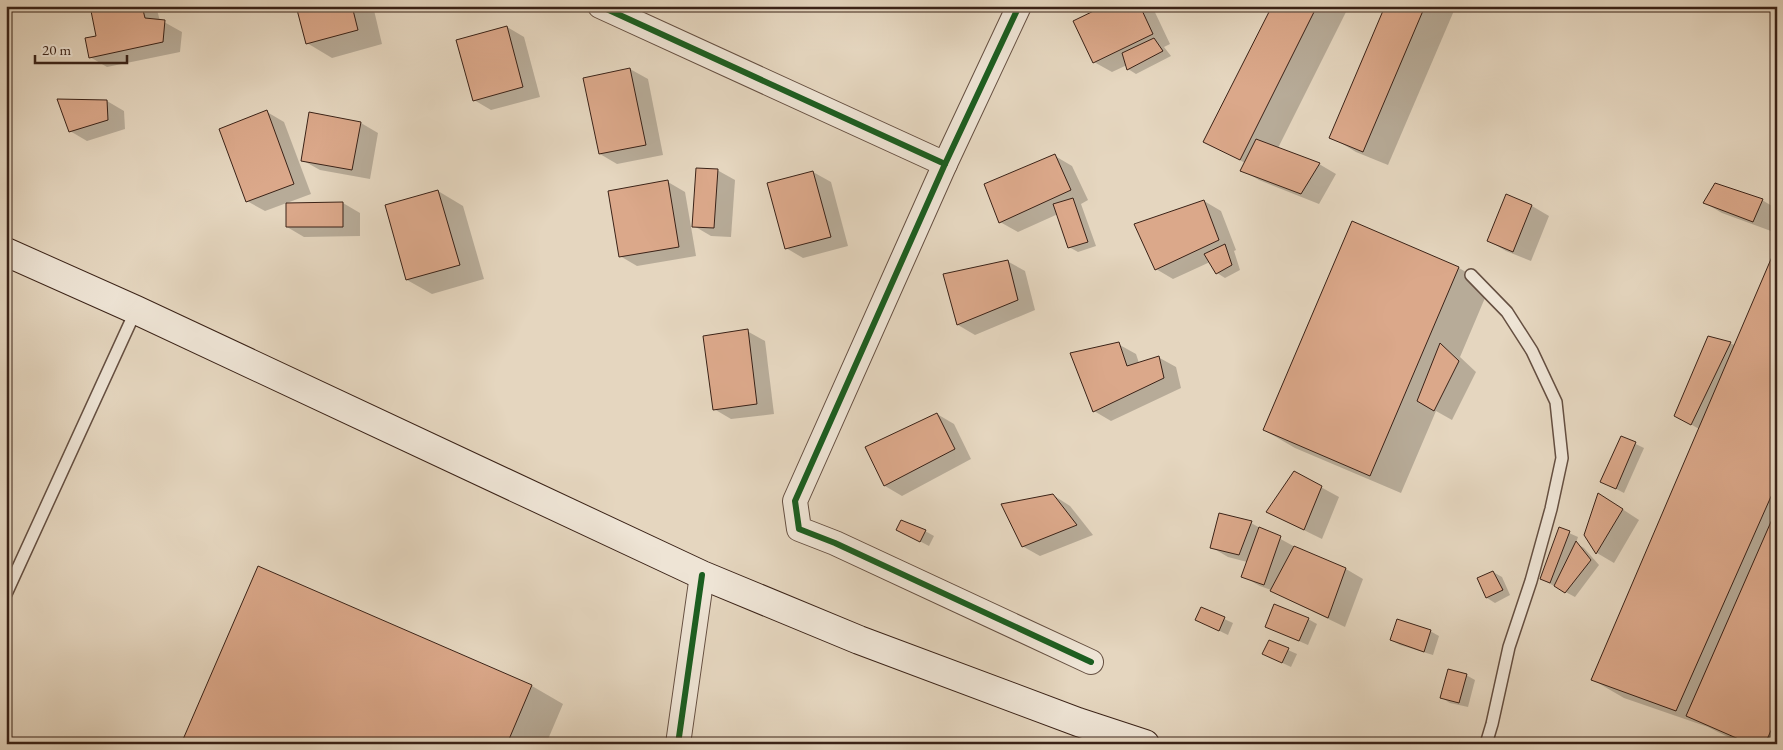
<svg xmlns="http://www.w3.org/2000/svg" width="1783" height="750" font-family="'EB Garamond',serif">
	<style>
		.shadow { fill: #0003 }
		.building { fill: #dba88a; stroke: #3a2217 }
		.lines { fill: none; stroke-linecap: round; stroke-linejoin: round }
		.lane-casing { stroke: #654f41; stroke-width: 14 }
		.street-casing { stroke: #654f41; stroke-width: 26 }
		.secondary-casing { stroke: #3a2217; stroke-width: 30 }
		.lane { stroke: #eee4d5; stroke-width: 11 }
		.street { stroke: #eee4d5; stroke-width: 24 }
		.secondary { stroke: #eee4d5; stroke-width: 28 }
		.cycleway-casing { stroke: #eee4d5; stroke-width: 9 }
		.cycleway { stroke: #1b5e20; stroke-width: 6 }
	</style>
	<rect width="100%" height="100%" fill="#e5d6bf"/>
	<filter id="stains"><feTurbulence type="fractalNoise" baseFrequency=".004" numOctaves="4"/><feColorMatrix values="0 0 0 0 .2 0 0 0 0 .09 0 0 0 0 .02 0 0 0 .5 -.17"/></filter>
	<radialGradient id="worn" r=".72"><stop offset=".6" stop-color="#630" stop-opacity="0"/><stop offset="1" stop-color="#630" stop-opacity=".3"/></radialGradient>
	<!-- shadow -->
	<g class="shadow">
		<path d="M91,6H156L160,21L164,22L182,32L180,52L107,67L90,57L97,37Z"/>
		<path d="M298,6H373L382,44L332,58L307,43Z"/>
		<path d="M1107,6H1152L1170,44L1164,47L1171,56L1136,74L1128,69L1127,65L1112,72L1094,62Z"/>
		<path d="M1273,6H1349L1278,148L1319,164L1336,174L1319,204L1259,180L1242,170L1245,163L1205,141Z"/>
		<path d="M1386,6H1456L1388,165L1356,152L1331,137Z"/>
		<path d="M507,27L524,37L540,97L491,110L474,100Z"/>
		<path d="M630,69L648,79L663,155L617,164L600,154L585,79Z"/>
		<path d="M107,101L124,111L125,129L87,141L70,131Z"/>
		<path d="M267,112L284,122L311,194L265,211L247,201Z"/>
		<path d="M361,123L378,133L370,179L320,170L302,160Z"/>
		<path d="M1055,156L1072,166L1088,200L1081,204L1096,246L1078,252L1069,247L1058,214L1018,232L1000,222Z"/>
		<path d="M717,170L735,180L731,237L711,236L694,226Z"/>
		<path d="M813,172L831,182L848,246L803,258L786,248Z"/>
		<path d="M668,182L685,192L696,256L637,266L620,256Z"/>
		<path d="M438,191L463,206L484,279L432,294L407,280Z"/>
		<path d="M1762,200L1777,209V217L1771,231L1722,213L1705,203Z"/>
		<path d="M1204,201L1221,211L1236,250L1234,251L1240,270L1225,278L1217,273L1210,262L1173,279L1156,269Z"/>
		<path d="M343,203L360,213V236L304,237L287,227Z"/>
		<path d="M1532,206L1549,216L1531,261L1506,251L1489,241Z"/>
		<path d="M1352,222L1459,268L1490,286L1460,357L1476,372L1452,420L1436,411L1401,493L1295,448L1264,430Z"/>
		<path d="M1777,248V744H1742L1708,727L1624,698L1593,680L1699,429L1675,415L1709,337L1735,345Z"/>
		<path d="M1007,261L1025,271L1035,310L975,335L958,325L944,275Z"/>
		<path d="M747,331L765,341L774,414L731,419L714,409Z"/>
		<path d="M1118,344L1136,354L1139,363L1158,357L1176,367L1181,388L1111,421L1094,411Z"/>
		<path d="M937,414L954,424L971,459L902,496L885,486Z"/>
		<path d="M1621,437L1644,448L1624,493L1601,481Z"/>
		<path d="M1295,473L1339,497L1322,539L1267,512Z"/>
		<path d="M1053,495L1070,506L1093,535L1040,556L1022,546Z"/>
		<path d="M1616,505L1639,520L1614,563L1597,553L1586,534Z"/>
		<path d="M1251,523L1297,548L1346,569L1363,579L1345,627L1289,600L1271,590L1260,586L1242,576L1247,562L1228,557L1211,547Z"/>
		<path d="M925,531L934,536L929,546L906,534Z"/>
		<path d="M1569,533L1578,537L1576,543L1584,548L1599,565L1575,597L1541,579Z"/>
		<path d="M259,568L532,686L563,704L546,744H183Z"/>
		<path d="M1493,572L1502,577L1510,595L1495,603L1487,598Z"/>
		<path d="M1202,609L1233,623L1228,635L1205,624Z"/>
		<path d="M1308,619L1317,624L1308,645L1266,627Z"/>
		<path d="M1430,631L1439,636L1433,655L1400,645L1391,640Z"/>
		<path d="M1288,650L1297,654L1291,667L1264,654Z"/>
		<path d="M1466,675L1475,680L1468,707L1450,703L1442,698Z"/>
	</g>
	<!-- building -->
	<g class="building">
		<path d="M90,6H142L145,18L165,20L163,42L89,58L85,38L96,36Z"/>
		<path d="M296,6H352L358,30L306,44Z"/>
		<path d="M1104,6H1140L1153,34L1093,63L1073,21Z"/>
		<path d="M1272,6H1317L1240,160L1203,142Z"/>
		<path d="M1385,6H1425L1363,152L1329,138Z"/>
		<path d="M507,26L523,87L473,101L456,40Z"/>
		<path d="M1154,38L1163,51L1127,70L1122,53Z"/>
		<path d="M630,68L646,145L599,154L583,78Z"/>
		<path d="M57,99L107,100L108,120L69,132Z"/>
		<path d="M267,110L294,184L246,202L219,129Z"/>
		<path d="M309,112L361,122L352,170L301,161Z"/>
		<path d="M1256,139L1320,163L1301,194L1240,171Z"/>
		<path d="M1055,154L1071,190L999,223L984,184Z"/>
		<path d="M696,168L718,169L714,228L692,227Z"/>
		<path d="M813,171L831,237L785,249L767,183Z"/>
		<path d="M668,180L679,247L619,257L608,191Z"/>
		<path d="M1715,183L1763,199L1753,222L1703,203Z"/>
		<path d="M438,190L460,265L406,280L385,205Z"/>
		<path d="M1506,194L1532,205L1513,252L1487,241Z"/>
		<path d="M1073,198L1088,242L1068,248L1053,204Z"/>
		<path d="M1204,200L1219,240L1155,270L1134,224Z"/>
		<path d="M343,202V227H286V203Z"/>
		<path d="M1352,221L1459,267L1370,476L1263,430Z"/>
		<path d="M1225,244L1232,265L1216,274L1204,254Z"/>
		<path d="M1777,245V483L1676,711L1591,680Z"/>
		<path d="M1008,260L1018,300L957,325L943,274Z"/>
		<path d="M748,329L757,404L713,410L703,336Z"/>
		<path d="M1708,336L1731,342L1691,425L1674,416Z"/>
		<path d="M1119,342L1127,366L1159,356L1164,378L1093,412L1070,353Z"/>
		<path d="M1440,343L1459,361L1434,411L1417,401Z"/>
		<path d="M937,413L955,449L884,486L865,447Z"/>
		<path d="M1621,436L1636,442L1616,489L1600,482Z"/>
		<path d="M1294,471L1322,486L1304,530L1266,512Z"/>
		<path d="M1598,493L1623,509L1596,554L1584,535Z"/>
		<path d="M1053,494L1077,525L1022,547L1001,504Z"/>
		<path d="M1777,508V717L1765,744H1750L1686,716Z"/>
		<path d="M1219,513L1252,521L1239,555L1210,548Z"/>
		<path d="M901,520L926,530L920,542L896,530Z"/>
		<path d="M1259,527L1281,536L1264,585L1241,577Z"/>
		<path d="M1559,527L1570,531L1550,583L1540,579Z"/>
		<path d="M1576,541L1591,560L1565,593L1554,586Z"/>
		<path d="M1294,546L1346,568L1328,618L1270,591Z"/>
		<path d="M258,566L532,685L507,744H181Z"/>
		<path d="M1493,571L1503,590L1486,598L1477,578Z"/>
		<path d="M1274,604L1309,618L1299,641L1265,627Z"/>
		<path d="M1201,607L1225,617L1219,631L1195,620Z"/>
		<path d="M1397,619L1431,630L1424,652L1390,640Z"/>
		<path d="M1269,640L1289,648L1282,663L1262,654Z"/>
		<path d="M1448,669L1467,674L1459,703L1440,698Z"/>
	</g>
	<g class="lines">
		<defs>
			<g id="lane">
				<path d="M1471,275L1507,312L1532,351L1556,402L1562,458L1551,509L1531,581L1509,647L1492,724L1486,744"/>
				<path d="M6,594L136,310"/>
			</g>
			<g id="street">
				<path d="M600,6L945,164"/>
				<path d="M1019,6L945,164L795,501L799,529L835,543L1091,662"/>
				<path d="M678,744L702,575"/>
			</g>
			<path id="secondary" d="M6,252L136,310L702,575L859,640L1078,722L1145,744"/>
		</defs>
		<!-- lane casing -->
		<use href="#lane" class="lane-casing"/>
		<!-- street casing -->
		<use href="#street" class="street-casing"/>
		<!-- secondary casing -->
		<use href="#secondary" class="secondary-casing"/>
		<!-- lane -->
		<use href="#lane" class="lane"/>
		<!-- street -->
		<use href="#street" class="street"/>
		<!-- secondary -->
		<use href="#secondary" class="secondary"/>
		<defs>
			<g id="cycleway">
				<path d="M600,6L945,164"/>
				<path d="M1019,6L945,164L795,501L799,529L835,543L1091,662"/>
				<path d="M678,744L702,575"/>
			</g>
		</defs>
		<!-- cycleway casing -->
		<use href="#cycleway" class="cycleway-casing"/>
		<!-- cycleway -->
		<use href="#cycleway" class="cycleway"/>
	</g>
	<!-- margin -->
	<rect width="1783" height="750" fill="none" stroke="#e5d6bf" stroke-width="25"/>
	<rect x="8" y="8" width="1768" height="735" fill="none" stroke="#3a2217" stroke-width="2.5"/>
	<rect x="12" y="12" width="1758" height="725" fill="none" stroke="#3a2217"/>
	<!-- scale -->
	<path d="M35 55v8h92v-8" fill="none" stroke="#3a2217" stroke-width="2.5"/>
	<text x="42" y="55" font-size="15" fill="#3a2217" stroke="#eee4d5" stroke-width="4" paint-order="stroke">20 m</text>
	<rect width="100%" height="100%" filter="url(#stains)"/>
	<rect width="100%" height="100%" fill="url(#worn)"/>
</svg>
